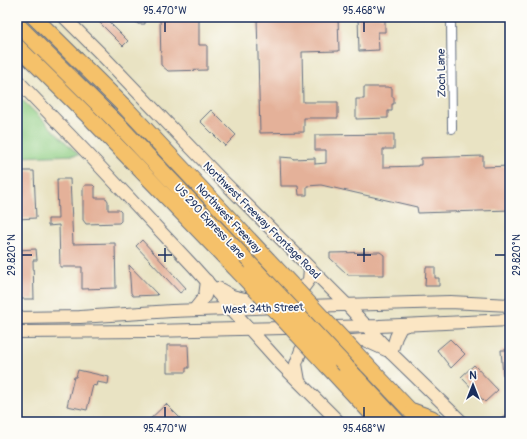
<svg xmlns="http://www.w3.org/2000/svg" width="527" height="439" font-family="Pangolin,sans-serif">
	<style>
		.green { fill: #8ecd83; stroke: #547e70 }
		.building { fill: #e4b199 }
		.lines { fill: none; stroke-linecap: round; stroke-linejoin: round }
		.minor-casing { stroke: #636e81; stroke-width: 10 }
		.secondary-casing { stroke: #636e81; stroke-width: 14 }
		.motorway-casing { stroke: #636e81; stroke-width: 17 }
		.minor { stroke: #fff; stroke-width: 8 }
		.secondary { stroke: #fbe6c4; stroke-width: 12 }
		.motorway { stroke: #f5c16b; stroke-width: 15 }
		.motorway-bridge-casing { stroke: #636e81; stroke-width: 17; stroke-linecap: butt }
		.motorway-bridge { stroke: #f5c16b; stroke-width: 15 }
		.ticks { fill: none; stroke: #1b2f5e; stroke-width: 1.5 }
		.labels { text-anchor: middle; stroke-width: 3.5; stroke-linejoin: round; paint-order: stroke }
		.street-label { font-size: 11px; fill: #1b2f5e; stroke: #fdfcf7 }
		.neatline { fill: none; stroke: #1b2f5e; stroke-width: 1.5 }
		.ticks-label { font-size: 10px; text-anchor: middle; fill: #1b2f5e }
	</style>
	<rect width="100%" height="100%" fill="#fdfcf7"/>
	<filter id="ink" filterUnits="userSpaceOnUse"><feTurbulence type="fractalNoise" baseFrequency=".025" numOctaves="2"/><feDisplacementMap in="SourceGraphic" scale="8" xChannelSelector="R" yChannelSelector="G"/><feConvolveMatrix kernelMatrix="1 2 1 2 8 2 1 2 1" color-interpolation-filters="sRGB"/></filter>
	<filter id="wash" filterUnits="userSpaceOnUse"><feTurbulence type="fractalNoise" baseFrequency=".012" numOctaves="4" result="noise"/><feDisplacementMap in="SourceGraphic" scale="16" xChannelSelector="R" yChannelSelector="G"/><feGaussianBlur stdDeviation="0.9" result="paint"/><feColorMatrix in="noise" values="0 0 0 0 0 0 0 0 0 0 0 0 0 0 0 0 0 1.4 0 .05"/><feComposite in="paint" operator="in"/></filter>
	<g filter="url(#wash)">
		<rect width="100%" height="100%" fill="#e9e3c3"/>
		<!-- green -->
		<path class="green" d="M17,95L79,155L17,157Z"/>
		<g id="blocks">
			<!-- building -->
			<g class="building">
				<path d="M94,17H104L128,41L123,46Z"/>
				<path d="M130,17H145V24H138Z"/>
				<path d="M160,17H199V45H207V70L168,71L161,65Z"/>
				<path d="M257,17H338L339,51L302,52L303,102H338V118H304V132L260,133Z"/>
				<path d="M358,17H385V32H378L379,50L359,51Z"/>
				<path d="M364,87H387L392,88V97H394V104H392V111H388V118L356,119V99H364Z"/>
				<path d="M211,110L236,135L225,146L200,121Z"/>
				<path d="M394,134V149H383V167L418,166V165H421V158L483,156V167L510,166V210L418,213L417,207L321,185L307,186V195H299L298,186H281L280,157L293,158V159L315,158V164L326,163V150H315V135Z"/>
				<path d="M18,171H34L36,218L17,219V207H19Z"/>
				<path d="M57,179H70L73,244L115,243L116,288L82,289V267H60L59,225L48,226V219H58Z"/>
				<path d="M85,185H93L95,187V198H106L108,201V210H119L121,212V221L119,223L86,224L83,220V188Z"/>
				<path d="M142,240L186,288L180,293L136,246Z"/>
				<path d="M36,249L37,260H33L34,299H17V250Z"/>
				<path d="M380,252L384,255V275H348L330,258V253Z"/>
				<path d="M129,265L158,295L133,296L131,293Z"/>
				<path d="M426,267H435V278H439V286H425Z"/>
				<path d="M450,339L465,354L451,368L437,350Z"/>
				<path d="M167,345H188L189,368H186V372H167Z"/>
				<path d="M501,350H509L510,374L503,375Z"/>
				<path d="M474,365L498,390L485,402L461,377Z"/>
				<path d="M78,370L109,377L108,384L97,382L96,386L93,385L87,410L67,406L74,377H76Z"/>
				<path d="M166,404L184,422H147Z"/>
				<path d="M510,411V422H504L501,419Z"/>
			</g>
		</g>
	</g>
	<g filter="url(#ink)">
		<use href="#blocks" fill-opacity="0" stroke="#636e81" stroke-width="1"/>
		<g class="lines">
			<defs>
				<path id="minor" d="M451,17L452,129"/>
				<g id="secondary">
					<path d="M64,17L102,55L219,177L347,305L391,353L462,422"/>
					<path d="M17,80L90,156L193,266L280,363L339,422"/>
					<path d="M218,288L232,296L245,299L276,298L301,291L309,280L310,269"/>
					<path d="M305,306L450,302L510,305"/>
					<path d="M194,310L205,296L207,281"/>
					<path d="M17,318L80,317L172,311L279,307"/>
					<path d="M17,332L151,331L379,326L510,320"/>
					<path d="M391,353L396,337L401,327L407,325"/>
					<path d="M299,381L296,364L301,350L318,344L364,340L386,350"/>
				</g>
				<g id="motorway">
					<path d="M34,17L123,105L275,267"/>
					<path d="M17,24L116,122L253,267"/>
					<path d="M17,46L93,121L234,267"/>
					<path d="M345,365L398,422"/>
					<path d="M367,365L421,422"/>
					<path d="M327,366L379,422"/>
					<path d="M413,411L432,418L435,422"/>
				</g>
			</defs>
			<!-- minor casing -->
			<use href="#minor" class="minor-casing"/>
			<!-- secondary casing -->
			<use href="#secondary" class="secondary-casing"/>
			<!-- motorway casing -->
			<use href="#motorway" class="motorway-casing"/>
			<!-- minor -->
			<use href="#minor" class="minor"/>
			<!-- secondary -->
			<use href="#secondary" class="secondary"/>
			<!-- motorway -->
			<use href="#motorway" class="motorway"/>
			<defs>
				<g id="motorway-bridge">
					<path d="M234,267L327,366"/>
					<path d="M253,267L345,365"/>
					<path d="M275,267L367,365"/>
				</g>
			</defs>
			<!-- motorway-bridge casing -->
			<use href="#motorway-bridge" class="motorway-bridge-casing"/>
			<!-- motorway-bridge -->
			<use href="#motorway-bridge" class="motorway-bridge"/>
		</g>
	</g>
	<!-- ticks -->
	<path class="ticks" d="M165,22V32M364,22V32M165,248V262M364,248V262M22,255H32M158,255H172M357,255H371M495,255H505M165,407V417M364,407V417"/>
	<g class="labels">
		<!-- street labels -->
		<g class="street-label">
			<text transform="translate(441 73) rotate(-91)" y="4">Zoch Lane</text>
			<text transform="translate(229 218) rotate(47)" y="4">Northwest Freeway</text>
			<text transform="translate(262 220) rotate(45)" y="4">Northwest Freeway Frontage Road</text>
			<text transform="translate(210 221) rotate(47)" y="4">US 290 Express Lane</text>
			<text transform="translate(263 308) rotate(-2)" y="4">West 34th Street</text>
		</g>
	</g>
	<!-- margin -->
	<rect width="527" height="439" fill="none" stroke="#fdfcf7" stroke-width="44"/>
	<!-- north arrow -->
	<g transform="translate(473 385)" stroke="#fdfcf7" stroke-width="3" paint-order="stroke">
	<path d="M0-3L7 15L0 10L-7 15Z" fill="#1b2f5e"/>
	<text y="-6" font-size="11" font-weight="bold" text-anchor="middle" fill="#1b2f5e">N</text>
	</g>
	<rect x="22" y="22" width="483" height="395" class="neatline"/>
	<g class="ticks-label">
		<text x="165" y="14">95.470°W</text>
		<text x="364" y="14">95.468°W</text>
		<text transform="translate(11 255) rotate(-90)" y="4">29.820°N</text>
		<text transform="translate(516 255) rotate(-90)" y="4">29.820°N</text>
		<text x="165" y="432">95.470°W</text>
		<text x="364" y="432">95.468°W</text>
	</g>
</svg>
